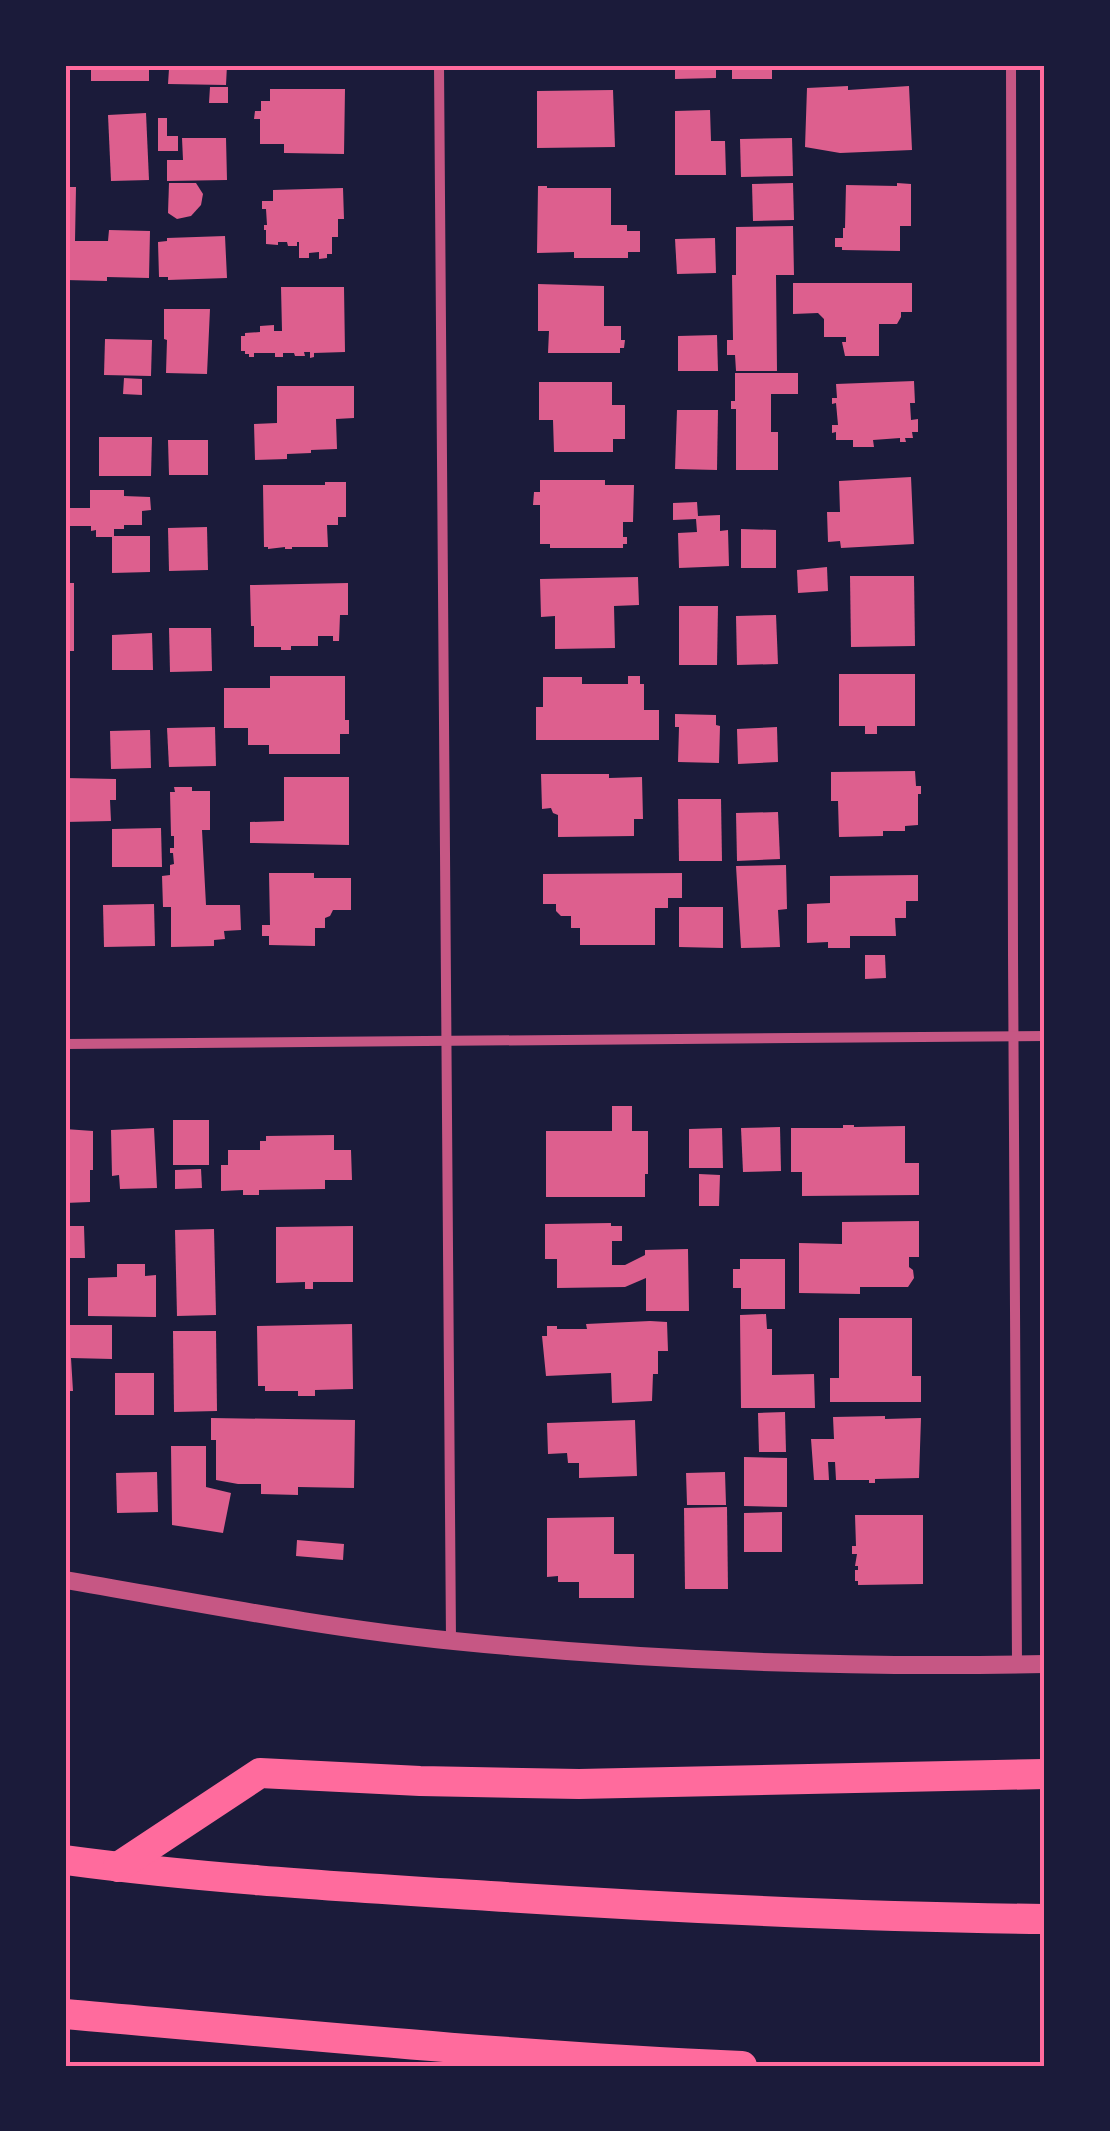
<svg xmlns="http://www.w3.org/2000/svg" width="1110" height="2131" font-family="Rubik,sans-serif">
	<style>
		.building { fill: #dd5f8e }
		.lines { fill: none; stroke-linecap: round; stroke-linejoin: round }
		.minor { stroke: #c65784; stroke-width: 10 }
		.tertiary { stroke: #c65784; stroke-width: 18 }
		.motorway { stroke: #ff6b9d; stroke-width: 30 }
		.neatline { fill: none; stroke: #ff6b9d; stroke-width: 4 }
	</style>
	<rect width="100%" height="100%" fill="#1b1b3a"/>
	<!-- building -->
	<g class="building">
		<rect x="91" y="65" width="58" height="16"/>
		<path d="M181,65H227L226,85L168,84L169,69H181Z"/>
		<path d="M675,65H716V78L675,79Z"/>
		<rect x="732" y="65" width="40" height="14"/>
		<path d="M848,86V90L909,86L912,150L840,153L805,147L807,88Z"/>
		<path d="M210,87H228V103H209Z"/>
		<path d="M270,89H345L344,154L284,153V144H260V119H254L255,111H261V101H270Z"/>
		<path d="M613,90L615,147L537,148V91Z"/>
		<path d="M710,110L711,141H725L726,175H675V111Z"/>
		<path d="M146,113L149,180L111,181L108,115Z"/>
		<path d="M158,118H167V136H178V151H158Z"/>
		<path d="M182,138H226L227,180L167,181V160H183Z"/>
		<path d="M792,138L793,176L741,177L740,139Z"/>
		<path d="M169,183H196L203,194L201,205L191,216L177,219L168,213Z"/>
		<path d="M793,183L794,220L753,221L752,184Z"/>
		<path d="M897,183L911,184V226H900V251L842,250V247H835V238H843V228H845L846,185L897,186Z"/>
		<path d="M538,186H547V188H611V225H627V231H640V252H628V258H574V252L537,253Z"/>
		<path d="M65,187H76L75,241H108L109,230L150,231L149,278L107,277V281L65,280Z"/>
		<path d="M343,188L344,219H338V237H332V254H327V258L319,259V252L309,253V258H299V242H297V246H288L287,242H278V245L266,244V230H264V225H267L266,209H262V201H273V190Z"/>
		<path d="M793,226L794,275H776L777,371H736L735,355H727V340H733L732,275H736V227Z"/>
		<path d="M225,236L227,278L168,280V277H159L158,242L167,241V238Z"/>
		<path d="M715,238L716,273L677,274L675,239Z"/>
		<path d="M793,283H912V312H901V317L897,324H879V356H845L842,342H846V337H824V319L818,313L793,314Z"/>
		<path d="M538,284L604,286V326H621V340H625L624,348H620V353H548L549,331H538Z"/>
		<path d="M281,287H344L345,352L314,353V357L310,358V352H304L305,356H295L294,353H283V357H275V353H254V357H249V354H245V351H241V336H245V333L260,332V326L274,325V331H282Z"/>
		<path d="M164,309H210L207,374L166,373L167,340L164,339Z"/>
		<path d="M717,335L718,371H678V336Z"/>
		<path d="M105,339L152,340L151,376L104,375Z"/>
		<path d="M735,373H798V394H771V432H778V470H736V409H731V401H735Z"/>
		<path d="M124,378L142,379V395L123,394Z"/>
		<path d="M914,381L915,403H910L911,420L918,419V432H912L913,438H905L906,442H900V438L873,440L874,447H853V440H836V432L832,433V425H838L836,403L832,404V398H837L836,384Z"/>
		<path d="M539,382H612V405H625V439H613V452H554L553,420H539Z"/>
		<path d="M277,386H354V418L336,419L337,449L311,450V453L287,454V459L255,460L254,424L277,423Z"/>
		<path d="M677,410H718L717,470L675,469Z"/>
		<path d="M99,437H152L151,476H99Z"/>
		<path d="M168,440H208V475H169Z"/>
		<path d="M911,477L914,544L841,548L840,541L828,542L827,512H840L839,481Z"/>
		<path d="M540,480H605V485H634L633,522H623V537H627V544H623V548H550V544H540V505H533L534,492H540Z"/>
		<path d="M325,482H346V517H338V525H327L328,547H292V549H285V547L268,549V547H264L263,485H325Z"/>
		<path d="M90,490H124V496L150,497L151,510L142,511V525H124V529H114V536H150V572L112,573V537H96V530L91,531V526H65V508H90Z"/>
		<path d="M697,502L698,516L720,515V531L728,530L729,566L679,568L678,533L697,532L696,519L673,520V503Z"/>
		<path d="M207,527L208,570L169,571L168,528Z"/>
		<path d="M741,529L776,530V568H741Z"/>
		<path d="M827,567L828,591L798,593L797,570Z"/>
		<path d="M850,576H914L915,646L851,647Z"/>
		<path d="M638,577L639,605L614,606L615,648L555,649V616L541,617L540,579Z"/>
		<rect x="65" y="583" width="9" height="68"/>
		<path d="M348,583V615H340L339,641H333V636H318V646H291V650H281V647H254V626H251L250,585Z"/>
		<path d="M679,606H718L717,665H679Z"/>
		<path d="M776,615L778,664L737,665L736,616Z"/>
		<path d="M169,628H211L212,671L170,672Z"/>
		<path d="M152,633L153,670H112V635Z"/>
		<path d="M839,674H915V726H877V734H865V726H839Z"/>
		<path d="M270,676H345V720H349V734H340V754H269V745H248V728H224V688H270Z"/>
		<path d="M628,676H640V684H644V710H659V740H536V707H543V677H582V684H628Z"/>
		<path d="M675,714L716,715V725L720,726L719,763L678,762L679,727H675Z"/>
		<path d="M215,727L216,766L169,767L167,728Z"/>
		<path d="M777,727L778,762L738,764L737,729Z"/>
		<path d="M150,730L151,768L111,769L110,731Z"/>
		<path d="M915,771L916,786H921V794H918V825L905,826V831H883V836L839,837L838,801H831V772Z"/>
		<path d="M541,774H609V778L642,777L643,819H634V836L558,837V815L553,813L551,808L542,809Z"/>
		<path d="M284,777H349V845L250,843V822L284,821Z"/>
		<path d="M65,778L116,779V800H110L111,821L65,822Z"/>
		<path d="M174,787H192V791H210V830H202L206,905H240L241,930L224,931L225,939L214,940V946L171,947V907H163L162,876L170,875V865L174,864L173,853H170V848H174V836H171L170,792H175Z"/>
		<path d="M678,799H721L722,861H679Z"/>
		<path d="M778,812L780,859L737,861L736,813Z"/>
		<path d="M161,828L162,867H112V829Z"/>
		<path d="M786,865L787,909L778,910L780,947L741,948L736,866Z"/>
		<path d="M269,873H314V878H351V910H333L330,916L325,918V928H315V946L269,945V936H262V925H270Z"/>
		<path d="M682,873V898H668V908H655V945H580V928H571V916H561L556,911V904H543V874Z"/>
		<path d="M918,875V901H906V918H895L896,936H850V948H828V942L807,943V904L830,903V876Z"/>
		<path d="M154,904L155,946L104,947L103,905Z"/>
		<path d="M679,907H723V948L679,947Z"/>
		<path d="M865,955H885L886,978L865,979Z"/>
		<path d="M612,1106H632V1131H648V1174H645V1197H546V1131H612Z"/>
		<rect x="173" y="1120" width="36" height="45"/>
		<path d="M843,1125H854V1127L905,1126V1163H919V1195L802,1196V1172H791V1128H843Z"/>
		<path d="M780,1127L781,1171L743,1172L741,1128Z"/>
		<path d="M154,1128L157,1188L120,1189L119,1175L112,1176L111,1130Z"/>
		<path d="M722,1128L723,1168H689V1129Z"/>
		<path d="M65,1129L93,1131V1170H90V1202L65,1203Z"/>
		<path d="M334,1135V1150H351L352,1180H325V1189L259,1190V1195H243V1190L221,1191V1165H228V1150H260V1141H266V1136Z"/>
		<path d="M201,1169L202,1188L175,1189V1170Z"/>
		<path d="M699,1174L720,1175L719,1206H699Z"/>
		<path d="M919,1221V1257H909V1267L913,1270L914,1278L908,1287H860V1294L799,1293V1243L842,1244V1222Z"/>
		<path d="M611,1223V1226H622V1241H612V1265H625L645,1255V1250L688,1249L689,1311H646V1278L625,1287L557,1288V1259H545V1224Z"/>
		<path d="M65,1226H84L85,1258H70V1289H65Z"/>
		<path d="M353,1226V1282H313V1289H305V1282L276,1283V1227Z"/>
		<path d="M214,1229L216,1315L177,1316L175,1230Z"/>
		<path d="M740,1259H785V1309H741V1288H733V1269H740Z"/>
		<path d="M117,1264H145V1276L156,1275V1317L88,1316V1278L117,1277Z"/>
		<path d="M766,1314L767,1329H772V1375L814,1374L815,1408H741L740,1315Z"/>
		<path d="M839,1318H912V1376H921V1402H830V1378H839Z"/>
		<path d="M650,1321L667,1322L668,1351H658V1374H653L652,1401L612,1403L611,1373L546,1376L542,1336H547V1326H557V1329H587L586,1324Z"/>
		<path d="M352,1324L353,1389L315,1390V1396H298V1391H265V1386H258L257,1326Z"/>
		<path d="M65,1325H112V1359L71,1358L73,1391H65Z"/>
		<path d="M173,1331H216L217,1411L174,1412Z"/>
		<rect x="115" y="1373" width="39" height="42"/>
		<path d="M785,1412L786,1452H759L758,1413Z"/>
		<path d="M885,1416V1419L921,1418L919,1478L875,1479V1483H869V1480H836L835,1462H828L829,1480H814L811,1439H834L833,1417Z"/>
		<path d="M211,1418L355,1420L354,1488L298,1487V1495L261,1494V1484H238L216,1480V1440H211Z"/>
		<path d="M635,1420L637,1476L579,1478V1463H568L567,1453L548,1454L547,1423Z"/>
		<path d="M171,1446H206V1487L231,1493L223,1533L172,1525Z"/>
		<path d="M744,1457L787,1458V1507L744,1506Z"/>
		<path d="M157,1472L158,1512L117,1513L116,1473Z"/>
		<path d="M725,1472L726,1505H687L686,1473Z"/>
		<path d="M727,1507L728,1589H685L684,1508Z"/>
		<path d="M782,1512V1552H744V1513Z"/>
		<path d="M855,1515H923V1584L858,1585V1581H855V1570H858V1566H855L857,1554H852V1546H856Z"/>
		<path d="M614,1517V1554H634V1598H579V1582H558V1576L547,1577V1518Z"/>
		<path d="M297,1540L344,1544L343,1560L296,1556Z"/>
	</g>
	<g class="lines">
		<!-- minor -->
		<g class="minor">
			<path d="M439,65L451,1641"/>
			<path d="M1011,65L1013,955L1017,1665"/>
			<path d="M65,1044L1045,1036"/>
		</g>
		<!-- tertiary -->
		<path class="tertiary" d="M65,1580C194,1602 324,1628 454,1641C651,1661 848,1668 1045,1664"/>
		<!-- motorway -->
		<g class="motorway">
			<path d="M65,1860C206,1879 348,1887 490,1896C675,1908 860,1917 1045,1919"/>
			<path d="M118,1867L260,1773L420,1781L579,1784L1045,1774"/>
			<path d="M65,2014C290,2034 515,2056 742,2066"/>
		</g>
	</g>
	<!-- border -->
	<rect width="1110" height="2131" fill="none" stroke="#1b1b3a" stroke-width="135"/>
	<rect x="68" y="68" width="974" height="1996" class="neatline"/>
</svg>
